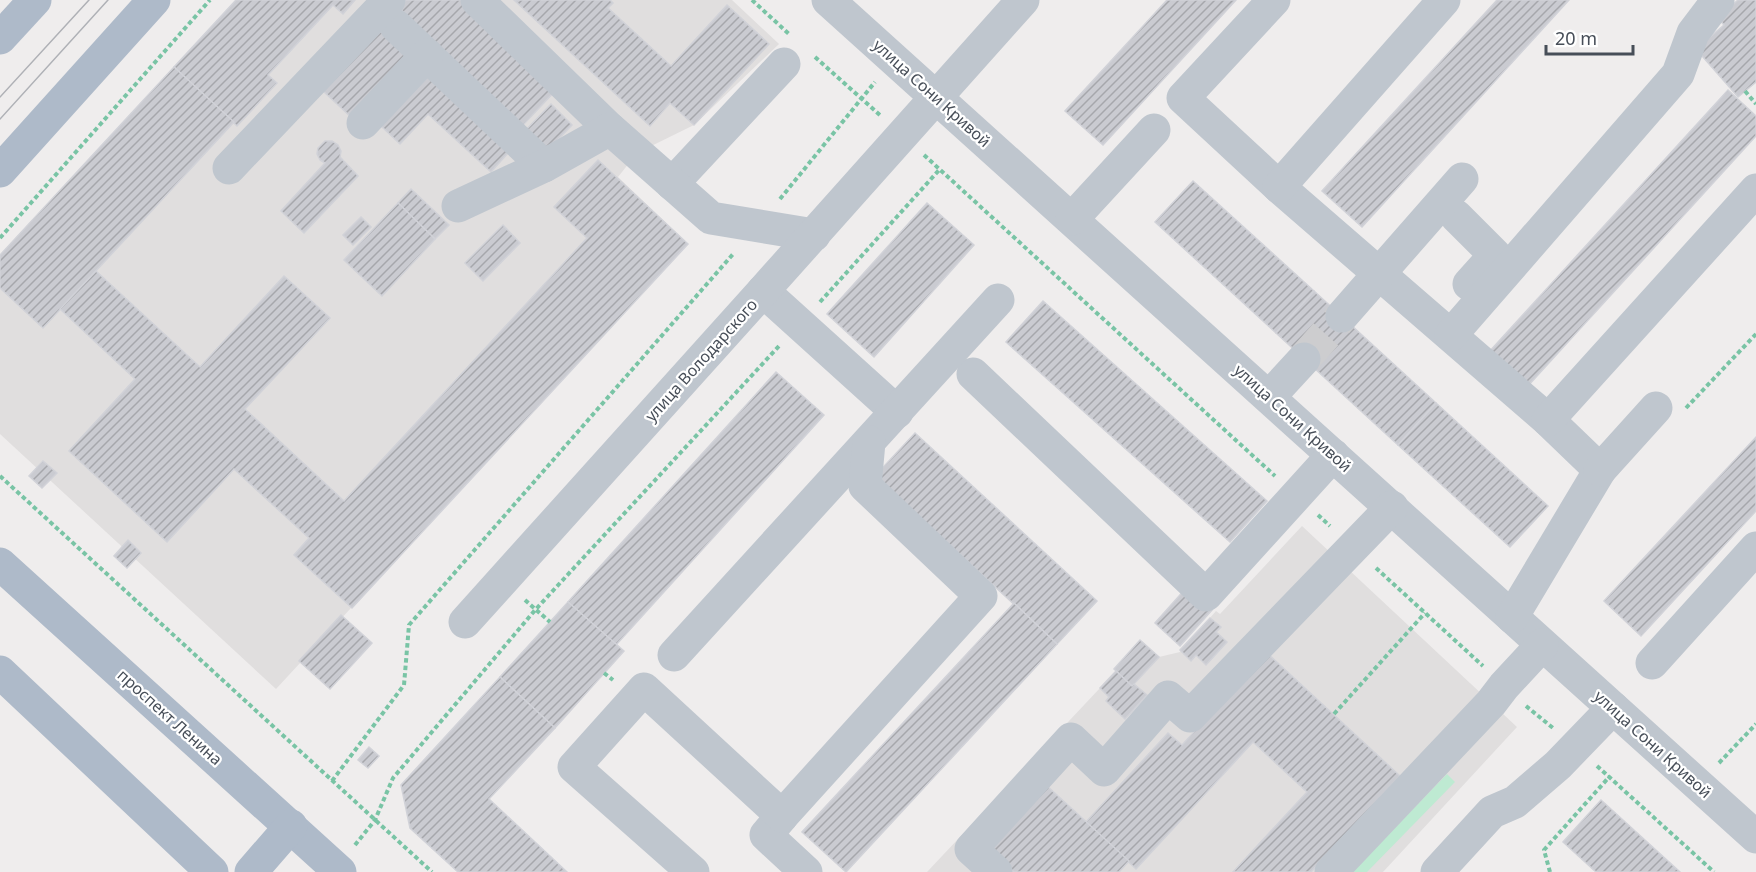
<svg xmlns="http://www.w3.org/2000/svg" width="1756" height="872" font-family="'Noto Sans',sans-serif">
	<style>
		.education { fill: #e0dede }
		.garden { fill: #beead2 }
		.building { fill: url(#building-hatch); stroke: #d1d2d8; stroke-width: 1.5 }
		.lines { fill: none; stroke-linecap: round; stroke-linejoin: round }
		.minor-tunnel { stroke: #cdcdcf; stroke-width: 33; stroke-dasharray: 33 16; stroke-linecap: butt }
		.path { stroke: #79c4a5; stroke-width: 4; stroke-dasharray: 4.5 3; stroke-linecap: butt }
		.minor { stroke: #bfc6ce; stroke-width: 33 }
		.major { stroke: #aebac9; stroke-width: 33 }
		.tram { stroke: #afb1b6; stroke-width: 1.5 }
		.labels { text-anchor: middle; stroke-width: 4.5; stroke-linejoin: round; paint-order: stroke }
		.street-label { font-size: 16px; fill: #474e58; stroke: #fff }
	</style>
	<defs>
		<pattern id="building-hatch" width="6" height="6" patternUnits="userSpaceOnUse" patternTransform="scale(1.5)"><rect width="6" height="6" fill="#cacbd1"/><path d="M-1 1l2-2M0 6l6-6M5 7l2-2" fill="none" stroke="#a6a7ac"/></pattern>
	</defs>
	<rect width="100%" height="100%" fill="#efeded"/>
	<!-- education -->
	<g class="education">
		<path d="M236,0H732L779,44L694,125L637,153L618,177L688,244L276,689L0,434V255Z"/>
		<path d="M1302,526L1517,727L1383,872H927L1116,671L1132,686L1159,657L1180,652L1216,611L1220,614Z"/>
	</g>
	<!-- garden -->
	<path class="garden" d="M1447,774L1455,782L1367,872H1352Z"/>
	<!-- building -->
	<g class="building">
		<path d="M236,0H355L343,14L333,5L268,75L277,83L237,126L174,67Z"/>
		<path d="M406,0H465L558,88L523,125L399,8Z"/>
		<path d="M514,0H610L613,3L608,8L671,66L727,5L769,44L694,125L670,103L650,126Z"/>
		<path d="M1167,0H1236L1103,145L1065,111Z"/>
		<path d="M1497,0H1569L1362,227L1322,191Z"/>
		<path d="M1738,0H1756V82L1738,97L1696,49L1724,25L1718,18Z"/>
		<path d="M378,29L408,57L352,118L322,90Z"/>
		<path d="M174,67L234,122L43,328L0,288V255Z"/>
		<path d="M429,76L510,151L491,172L428,114L400,144L381,126Z"/>
		<path d="M1728,90L1756,116V136L1527,387L1489,352Z"/>
		<path d="M551,104L572,125L543,155L522,134Z"/>
		<path d="M325,141H332L338,145L341,151L340,157L358,176L304,233L281,211L325,163L320,160L317,154L318,148Z"/>
		<path d="M598,160L688,244L352,608L294,555L309,538L234,469L167,542L69,451L135,379L60,309L96,271L200,367L284,276L330,318L245,409L344,501L587,238L554,207Z"/>
		<path d="M1193,181L1314,291L1276,333L1155,222Z"/>
		<path d="M411,189L449,225L435,239L398,203Z"/>
		<path d="M398,203L435,239L382,296L344,260Z"/>
		<path d="M927,203L974,245L874,357L827,314Z"/>
		<path d="M361,217L371,227L353,245L343,235Z"/>
		<path d="M503,225L520,243L483,281L465,263Z"/>
		<path d="M1314,291L1436,403L1398,445L1276,333Z"/>
		<path d="M1043,301L1267,501L1230,542L1006,342Z"/>
		<path d="M776,372L824,415L616,645L568,602Z"/>
		<path d="M1436,403L1548,506L1510,547L1398,445Z"/>
		<path d="M915,433L1097,601L1057,644L875,476Z"/>
		<path d="M1756,437V511L1641,636L1604,601Z"/>
		<path d="M43,461L57,473L42,488L29,476Z"/>
		<path d="M128,540L141,553L127,568L114,556Z"/>
		<path d="M1187,587L1212,610L1180,646L1155,623Z"/>
		<path d="M568,602L624,651L555,728L500,677Z"/>
		<path d="M1014,603L1057,644L846,872L802,832Z"/>
		<path d="M341,615L372,643L330,689L299,661Z"/>
		<path d="M1210,618L1221,627L1216,632L1227,642L1206,665L1196,655L1191,661L1180,650Z"/>
		<path d="M1140,640L1159,657L1132,686L1114,669Z"/>
		<path d="M1267,653L1400,776L1311,872H1233L1307,792L1253,742L1136,869L1086,822L1168,733L1182,745Z"/>
		<path d="M1116,671L1132,686L1134,684L1147,695L1125,719L1106,701L1109,697L1100,688Z"/>
		<path d="M500,677L555,728L489,799L567,872H458L410,828L401,785Z"/>
		<path d="M369,747L379,756L368,768L358,760Z"/>
		<path d="M1046,785L1129,861L1119,872H1014L988,848Z"/>
		<path d="M1601,800L1680,872H1596L1563,842Z"/>
	</g>
	<g class="lines">
		<!-- minor-tunnel -->
		<path class="minor-tunnel" d="M1304,359L1342,316"/>
		<!-- path -->
		<g class="path">
			<path d="M752,0L789,34"/>
			<path d="M815,57L881,116"/>
			<path d="M1745,91L1756,104"/>
			<path d="M924,155L1275,476"/>
			<path d="M780,199L875,82"/>
			<path d="M0,238L210,0"/>
			<path d="M820,302L940,169"/>
			<path d="M1686,408L1756,334"/>
			<path d="M0,476L432,872"/>
			<path d="M1318,515L1330,526"/>
			<path d="M1376,568L1483,666"/>
			<path d="M525,600L550,622"/>
			<path d="M604,673L613,680"/>
			<path d="M1526,706L1553,728"/>
			<path d="M1334,714L1425,613"/>
			<path d="M1719,763L1756,724"/>
			<path d="M1597,766L1714,872"/>
			<path d="M332,781L404,685L409,625L734,253"/>
			<path d="M355,845L375,820L393,778L536,609L780,345"/>
			<path d="M1550,872L1544,850L1610,776"/>
		</g>
		<!-- minor -->
		<g class="minor">
			<path d="M477,0L610,129"/>
			<path d="M828,0L1756,837"/>
			<path d="M1274,0L1183,98L1279,187L1548,420L1600,470L1512,617"/>
			<path d="M396,26L544,166"/>
			<path d="M363,123L427,55"/>
			<path d="M229,168L389,0"/>
			<path d="M672,184L784,64"/>
			<path d="M1279,187L1444,0"/>
			<path d="M458,206L544,166L610,129L711,218L814,235"/>
			<path d="M1456,216L1495,255L1469,284"/>
			<path d="M1072,219L1154,130"/>
			<path d="M763,291L897,412"/>
			<path d="M1342,316L1462,179"/>
			<path d="M1451,335L1678,74L1693,33L1718,0"/>
			<path d="M973,374L1206,595L1333,455"/>
			<path d="M1269,397L1304,359"/>
			<path d="M1548,420L1756,190"/>
			<path d="M1600,470L1656,408"/>
			<path d="M465,622L763,291L1023,0"/>
			<path d="M674,655L998,300"/>
			<path d="M1652,663L1756,548"/>
			<path d="M782,816L766,835L806,872"/>
			<path d="M693,872L574,767L644,689L782,816L981,596L865,486L869,442"/>
			<path d="M996,872L971,849L1071,739L1104,770L1168,697L1190,716L1392,507"/>
			<path d="M1331,872L1491,703L1504,686L1542,645"/>
			<path d="M1437,872L1492,812L1515,802L1558,765L1613,708"/>
		</g>
		<!-- major -->
		<g class="major">
			<path d="M0,38L35,0"/>
			<path d="M0,171L154,0"/>
			<path d="M0,564L340,872"/>
			<path d="M0,672L212,872"/>
			<path d="M251,872L291,826"/>
		</g>
		<!-- tram -->
		<g class="tram">
			<path d="M0,97L89,0"/>
			<path d="M0,119L108,0"/>
		</g>
	</g>
	<g class="labels">
		<!-- street labels -->
		<g class="street-label">
			<text transform="translate(932 93) rotate(42)" y="6">улица Сони Кривой</text>
			<text transform="translate(701 360) rotate(-48)" y="6">улица Володарского</text>
			<text transform="translate(1293 418) rotate(42)" y="6">улица Сони Кривой</text>
			<text transform="translate(170 717) rotate(42)" y="6">проспект Ленина</text>
			<text transform="translate(1653 744) rotate(42)" y="6">улица Сони Кривой</text>
		</g>
	</g>
	<!-- scale -->
	<path d="M1546 45v9h87v-9" fill="none" stroke="#474e58" stroke-width="3"/>
	<text x="1555" y="45" font-size="18" fill="#474e58" stroke="#ffffff" stroke-width="4.5" paint-order="stroke">20 m</text>
</svg>
